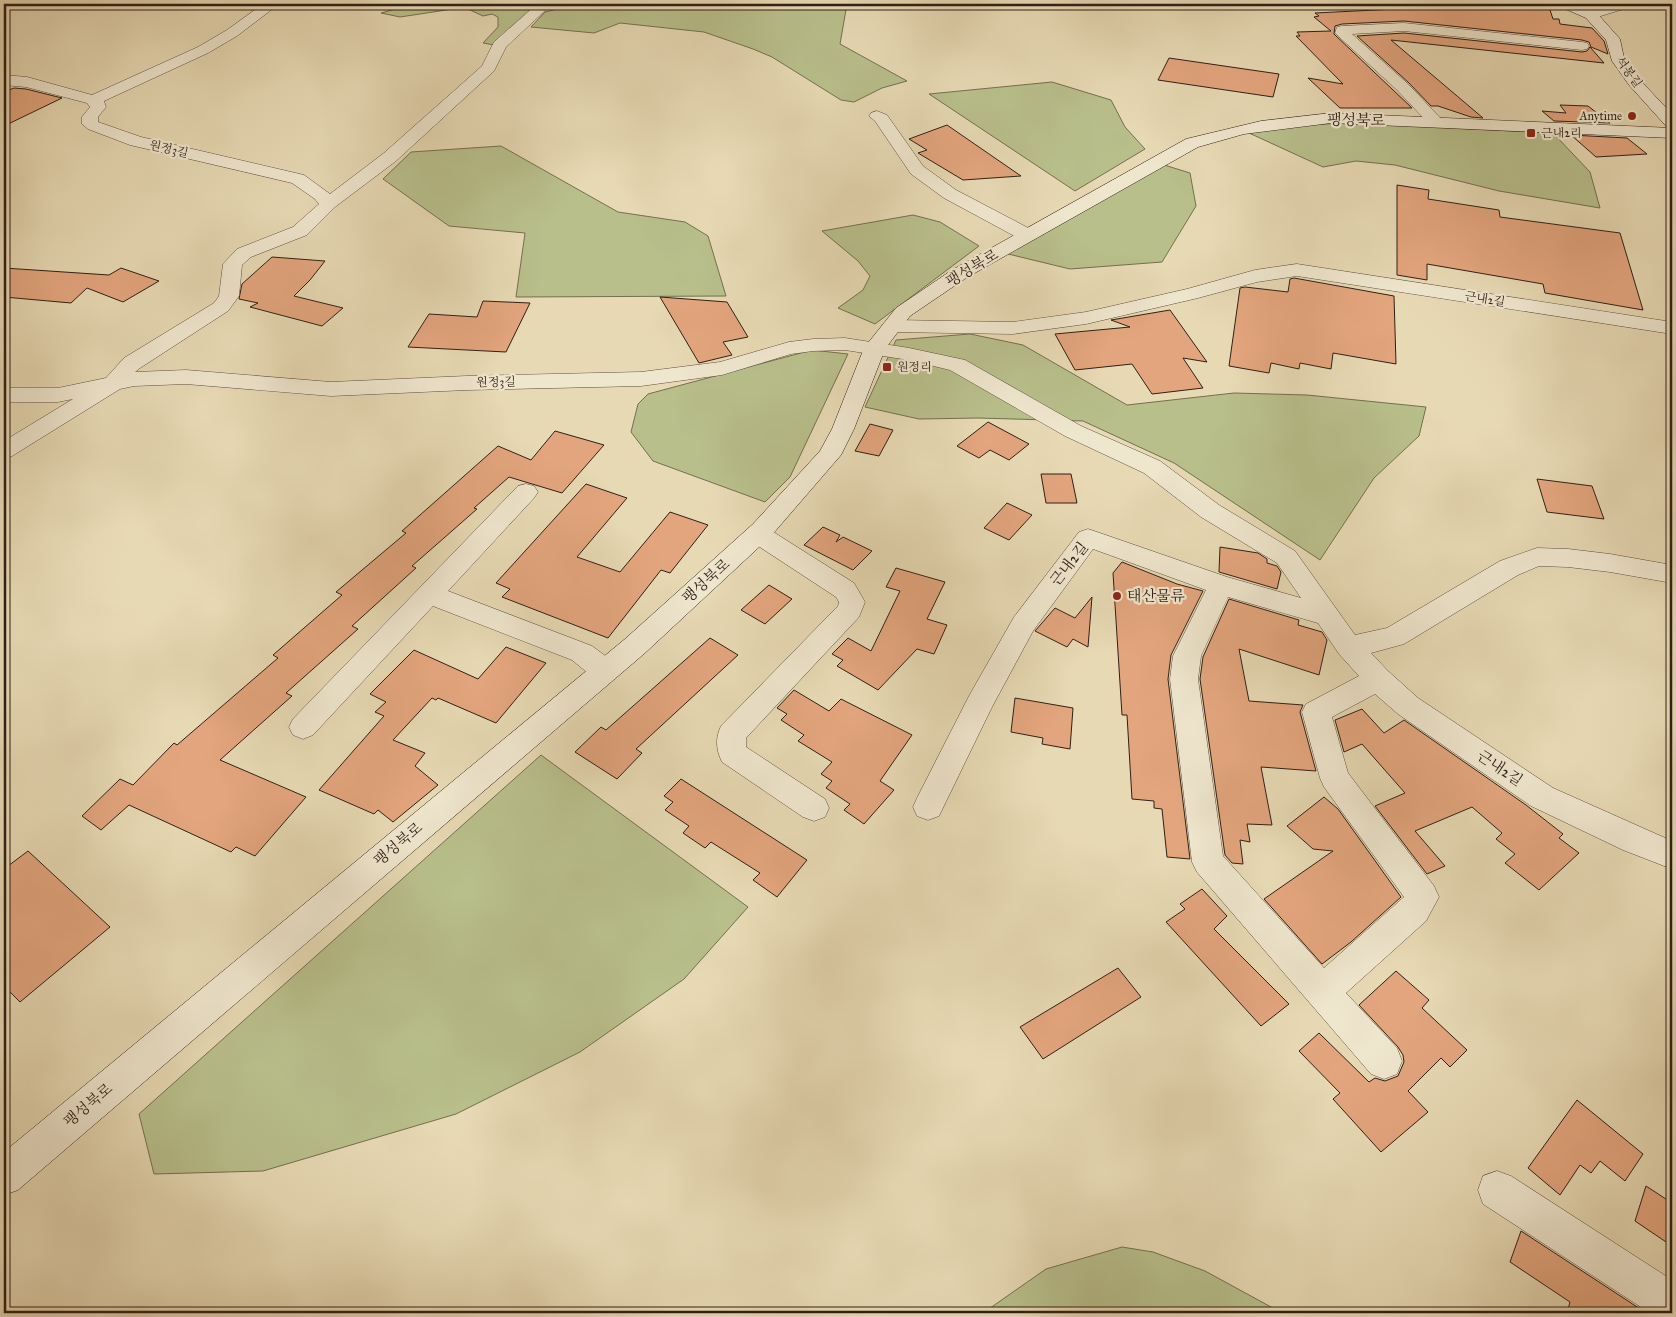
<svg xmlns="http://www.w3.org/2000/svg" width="1676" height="1317" font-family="'IM FELL Great Primer','Noto Serif KR',serif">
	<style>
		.green { fill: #b8bf8b; stroke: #746f50 }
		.building { fill: #e3a57e; stroke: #301f16 }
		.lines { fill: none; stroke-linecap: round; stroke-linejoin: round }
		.street-casing { stroke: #5e4e3e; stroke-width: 1 }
		.secondary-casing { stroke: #301f16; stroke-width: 1 }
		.street { fill: #efe6ce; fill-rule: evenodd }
		.secondary { fill: #efe6ce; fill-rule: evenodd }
		.poi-dot { fill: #8f2418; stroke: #efe6ce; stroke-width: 2 }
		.labels { text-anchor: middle; stroke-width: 4.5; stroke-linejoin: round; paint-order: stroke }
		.far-street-label { font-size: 12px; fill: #301f16; stroke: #efe6ce }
		.far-poi-label { font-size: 12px; fill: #301f16; stroke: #efe6ce; text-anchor: start }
		.street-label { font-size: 15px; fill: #301f16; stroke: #efe6ce }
		.poi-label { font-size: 15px; fill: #301f16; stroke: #efe6ce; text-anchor: start }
	</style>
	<rect width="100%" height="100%" fill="#e7d9b4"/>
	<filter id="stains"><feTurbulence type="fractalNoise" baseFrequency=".004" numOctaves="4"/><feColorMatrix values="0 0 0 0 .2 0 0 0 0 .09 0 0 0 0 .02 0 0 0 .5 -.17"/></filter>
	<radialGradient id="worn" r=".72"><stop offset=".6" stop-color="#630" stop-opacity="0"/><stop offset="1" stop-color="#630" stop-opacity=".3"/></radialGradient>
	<!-- green -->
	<g class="green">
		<path d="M413,4H537L494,45L483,43L498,27V17L492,14L483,16L468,9H453L400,17L381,13Z"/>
		<path d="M579,4H847L840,44L907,81L882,88L854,102L841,100L772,57L753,49L704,32L620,23L594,33L531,27L545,12Z"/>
		<path d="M1052,82L1111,100L1125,127L1145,149L1075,191L929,94Z"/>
		<path d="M1353,123L1553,133L1590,172L1600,208L1499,191L1395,165L1356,161L1323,167L1249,133L1297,125Z"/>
		<path d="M501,146L618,212L685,222L708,236L726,296L516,297L525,233L449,226L383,179L411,152Z"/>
		<path d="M1161,164L1190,173L1196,206L1162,262L1070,269L1004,253Z"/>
		<path d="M913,215L940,222L979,246L875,324L838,308L863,290L870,276L858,261L822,231Z"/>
		<path d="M970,334L1023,345L1127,405L1234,393L1307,395L1426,407L1419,436L1374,478L1320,560L1174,463L1083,421L978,418L919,419L865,407L896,340Z"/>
		<path d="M812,350L848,354L790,477L765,502L653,461L631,432L638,404L648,394Z"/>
		<path d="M541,755L748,907L684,979L580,1052L456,1114L263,1171L154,1174L139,1114Z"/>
		<path d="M1122,1247L1153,1252L1205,1271L1282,1313H983L1046,1269Z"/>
	</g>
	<!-- building -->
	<g class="building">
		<path d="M1391,4H1548L1553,19H1559L1560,24L1592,28L1604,41L1608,54L1591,47L1589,42L1582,40L1404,21L1342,24L1335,26L1334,34L1412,108H1340L1308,78L1343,84L1296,36H1300L1297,32L1331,31L1314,17L1319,16L1315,13L1396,9Z"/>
		<path d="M1404,33L1582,52L1587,51L1590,47L1604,63L1391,40L1483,118L1471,117L1438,106H1431L1409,83L1357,36Z"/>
		<path d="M1169,58L1279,74L1273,97L1158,80Z"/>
		<path d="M14,88L26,89L62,98L4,126V92Z"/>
		<path d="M1560,105L1588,106L1610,123L1554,121L1542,111L1566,113Z"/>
		<path d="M947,125L1021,176L963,180L918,153L927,150L909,139Z"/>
		<path d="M1571,135L1627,138L1647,154L1596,157Z"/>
		<path d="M1397,185L1429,190L1428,199L1499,210L1500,217L1620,233L1643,310L1545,293L1543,284L1427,264V280L1397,275Z"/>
		<path d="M272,257L325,261L310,280L294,296L343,308L322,326L250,307L258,303L239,299L242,284Z"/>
		<path d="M4,268L109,275L121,268L159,281L123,302L87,288L71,303L4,297Z"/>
		<path d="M1294,278L1394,296L1396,364L1333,353L1331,369L1300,363L1299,369L1271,363L1269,373L1229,366L1240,288L1245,287L1288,292L1290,279Z"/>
		<path d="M660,297L727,302L748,337L723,342L732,355L699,363Z"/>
		<path d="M483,301L530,303L506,352L408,347L429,314L477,317Z"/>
		<path d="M1170,310L1207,362L1183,358L1203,388L1152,394L1132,364L1075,370L1055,334L1130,327L1111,320Z"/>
		<path d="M988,422L1029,444L1009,460L990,450L979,458L957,446Z"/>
		<path d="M870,424L893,430L879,456L855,451Z"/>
		<path d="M555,431L604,445L562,493L509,477L474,508L477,509L412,566L416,568L352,626L358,629L286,693L292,696L220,760L306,797L255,856L236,847L231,852L129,805L101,830L82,816L120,779L133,785L174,743L177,745L278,658L273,655L342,595L336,592L406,533L402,531L498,446L531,460Z"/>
		<path d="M1041,474H1071L1077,503H1046Z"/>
		<path d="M1537,479L1592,486L1604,519L1547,512Z"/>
		<path d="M586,484L627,498L577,557L620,572L670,512L708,525L670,573L661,570L608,638L502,597L510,589L496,583Z"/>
		<path d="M1007,503L1032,515L1009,540L984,528Z"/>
		<path d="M823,527L840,535L836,542L843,537L872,551L853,570L804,545Z"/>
		<path d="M1220,547L1258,553L1267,559V563L1277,566L1281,572L1277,589L1219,572Z"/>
		<path d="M1122,562L1177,584L1203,591L1171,655L1168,679L1190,859L1167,857L1162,809L1154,808V801L1132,799L1127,715H1122L1113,573Z"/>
		<path d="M896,568L945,582L927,619L947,625L934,654L917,649L878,690L837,666L843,660L832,654L848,638L871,651L900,591L886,587Z"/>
		<path d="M769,585L792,599L765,624L741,610Z"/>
		<path d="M1092,597L1088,647L1073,639L1067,647L1035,631L1055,608L1075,618Z"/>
		<path d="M1229,599L1299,620L1298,625L1322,632L1327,640L1319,675L1239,649L1249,701L1303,705L1300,712L1316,771L1261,767L1272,825L1247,824L1250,842L1240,840L1243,864L1232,863L1225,855L1200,679L1203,657Z"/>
		<path d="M710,638L738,655L636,749L642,753L617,779L575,752L601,727L606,730Z"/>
		<path d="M506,647L546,663L496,723L438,698L436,700L432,698L393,740L425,753L415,766L438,785L393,822L378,810L374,814L319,790L384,716L375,712L386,702L370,694L414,650L478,679Z"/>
		<path d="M794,690L829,711L841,699L912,735L880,781L894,790L864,824L844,810L850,804L826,788L832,781L821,774L832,762L798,741L804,735L781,720L787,714L777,708Z"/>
		<path d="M1015,698L1073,708L1070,749L1042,744L1043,738L1011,732Z"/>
		<path d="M1362,709L1384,733L1404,720L1526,805L1563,834L1559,838L1579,853L1539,890L1505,863L1515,854L1496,839L1502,833L1472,807L1415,831L1445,866L1427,874L1375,806L1405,793L1362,744L1344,752L1335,720Z"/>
		<path d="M681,779L807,860L777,897L753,880L760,873L711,842L705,848L683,833L689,826L665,810L673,802L664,796Z"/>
		<path d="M1324,797L1338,809L1401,897L1351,942L1322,964L1264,899L1333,851L1313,849L1287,826Z"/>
		<path d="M28,851L110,927L20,1002L4,986V869Z"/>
		<path d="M1202,889L1227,916L1214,929L1289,1004L1261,1026L1166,922L1185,909L1180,904Z"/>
		<path d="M1118,968L1141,997L1043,1059L1020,1027Z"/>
		<path d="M1396,971L1429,1000L1422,1008L1467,1050L1450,1067L1441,1058L1408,1091L1428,1112L1381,1152L1333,1099L1340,1093L1299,1051L1319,1033L1369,1082L1375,1078L1385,1081L1398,1076L1404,1062L1403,1055L1398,1047L1359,1005Z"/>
		<path d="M1577,1100L1643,1154L1625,1181L1600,1161L1591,1173L1580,1165L1560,1195L1528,1168Z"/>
		<path d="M1646,1186L1672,1203V1246L1635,1221Z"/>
		<path d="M1521,1231L1625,1299L1646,1313H1567L1570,1302L1510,1262Z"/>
	</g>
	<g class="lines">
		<defs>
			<g id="street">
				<path d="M263,4H279L237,36L208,53L104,101L106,107L98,117V122L141,137L304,175L330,194L384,153L482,66L494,42L537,4H552L506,47L494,71L396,161L335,207L307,235L251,257L242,265L239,296L228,311L140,368L135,372L186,370L331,382L467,376L641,372L720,362L789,342L813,339L845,338L909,348L965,360L1081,426L1160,461L1219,505L1295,551L1355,635L1387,628L1500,561L1537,548L1568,549L1610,554L1672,565V583L1610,572L1568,567L1539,566L1518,575L1404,644L1371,653L1388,671L1418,698L1553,788L1672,841V869L1623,850L1531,806L1398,714L1375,694L1332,717L1348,773L1434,886L1439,897L1426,921L1346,993L1397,1048L1402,1061L1397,1074L1384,1079L1371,1074L1197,872L1192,862L1170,679L1173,656L1206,590L1093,549L1033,631L992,707L939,816L928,820L917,816L913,807L917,798L969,696L1014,617L1079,532L1088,529L1097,532L1227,577L1301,598L1277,563L1201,517L1144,473L1065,436L950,370L909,360L845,350L813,351L791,354L722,375L641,386L467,390L331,396L186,384L134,386L120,389L12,456L4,459V441L73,399L58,402H4V388H58L106,378L124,358L214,303L219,296L223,264L237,249L293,227L319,204L315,199L292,183L130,145L88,129L82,124V117L90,107L87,103L26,87L4,85V75L27,77L92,95L198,47L227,30ZM1228,597L1318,623L1339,654L1359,676L1306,704L1302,712L1320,778L1324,787L1404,897L1324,968L1223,856L1198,679L1201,656Z"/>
				<path d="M1612,4H1632L1630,7L1591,19L1586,18L1584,15L1586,12Z"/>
				<path d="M1404,23L1582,42L1587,43L1589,46L1587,49L1582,50L1404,31L1352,34L1408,84L1444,122L1442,125H1430L1397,90L1335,33L1337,27L1342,26Z"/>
				<path d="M877,111L887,115L923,166L956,190L1034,231L1036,235L1034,239L1027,241L1020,239L944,198L911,174L875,121L869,116L871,113Z"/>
				<path d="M1297,264L1672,322V334L1297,276L1257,282L1198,298L1086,324L1013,334L892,332L885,330L882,326L885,322L892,320L1013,322L1086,312L1187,289L1255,270Z"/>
				<path d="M526,484L534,486L538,492L534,498L448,591L592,646L615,663L619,671L615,679L605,682L595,679L572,660L433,606L313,735L303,739L293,735L289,727L293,719L518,486Z"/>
				<path d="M758,525L767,528L854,583L865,602L859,617L746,738V747L825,799L829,808L825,817L814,821L803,817L722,762C716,750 715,738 721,726L838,606L839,602L836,597L749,540L746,534L749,528Z"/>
				<path d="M1497,1171L1511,1176L1672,1280V1313H1650L1483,1204L1478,1190L1483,1176Z"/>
			</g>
			<g id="secondary">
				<path d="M1559,4H1577L1596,12L1620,39L1624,58L1639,79L1672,114V128L1666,126L1629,85L1612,61L1606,40L1586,18L1561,7Z"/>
				<path d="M1331,113L1672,128V138L1331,123L1244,134L1198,147L966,278L910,316L885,349L854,429L841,455L771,536L645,653L18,1190L4,1195V1152L625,639L753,524L820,451L832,429L864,348L896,308L952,270L1186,139L1261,121Z"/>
			</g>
		</defs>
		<!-- street casing -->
		<use href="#street" class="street-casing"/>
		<!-- secondary casing -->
		<use href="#secondary" class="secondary-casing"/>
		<!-- street -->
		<use href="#street" class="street"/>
		<!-- secondary -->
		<use href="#secondary" class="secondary"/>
	</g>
	<!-- markers -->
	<g class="poi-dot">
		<circle cx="1632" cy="116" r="5"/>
		<rect x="1526" y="128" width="10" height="10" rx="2.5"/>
		<rect x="882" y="362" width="10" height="10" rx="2.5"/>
		<circle cx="1117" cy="596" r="5"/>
	</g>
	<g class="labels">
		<!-- far-street labels -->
		<g class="far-street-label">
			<text transform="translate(1629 72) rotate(54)" y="4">석봉길</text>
			<text transform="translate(169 149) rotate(13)" y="4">원정3길</text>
			<text transform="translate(1485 299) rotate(9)" y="4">근내2길</text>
			<text transform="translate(496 382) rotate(-1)" y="4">원정3길</text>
		</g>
		<!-- far-poi labels -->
		<g class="far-poi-label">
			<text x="1622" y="120" text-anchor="end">Anytime</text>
			<text x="1541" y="137">근내2리</text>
			<text x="897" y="371">원정리</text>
		</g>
		<!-- street labels -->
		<g class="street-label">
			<text transform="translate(1356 120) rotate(1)" y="5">팽성북로</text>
			<text transform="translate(972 268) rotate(-31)" y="5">팽성북로</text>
			<text transform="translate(1069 564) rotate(-52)" y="5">근내2길</text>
			<text transform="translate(706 581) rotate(-42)" y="5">팽성북로</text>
			<text transform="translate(1500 768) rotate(34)" y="5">근내2길</text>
			<text transform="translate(398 844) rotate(-40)" y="5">팽성북로</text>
			<text transform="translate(88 1105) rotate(-40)" y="5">팽성북로</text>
		</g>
		<!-- poi labels -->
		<g class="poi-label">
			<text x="1127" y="601">태산물류</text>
		</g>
	</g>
	<!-- margin -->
	<rect width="1676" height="1317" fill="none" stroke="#e7d9b4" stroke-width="20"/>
	<rect x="5" y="5" width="1666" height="1307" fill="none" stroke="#301f16" stroke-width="2.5"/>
	<rect x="10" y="10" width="1656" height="1297" fill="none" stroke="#301f16"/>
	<rect width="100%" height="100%" filter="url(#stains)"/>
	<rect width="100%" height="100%" fill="url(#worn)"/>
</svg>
